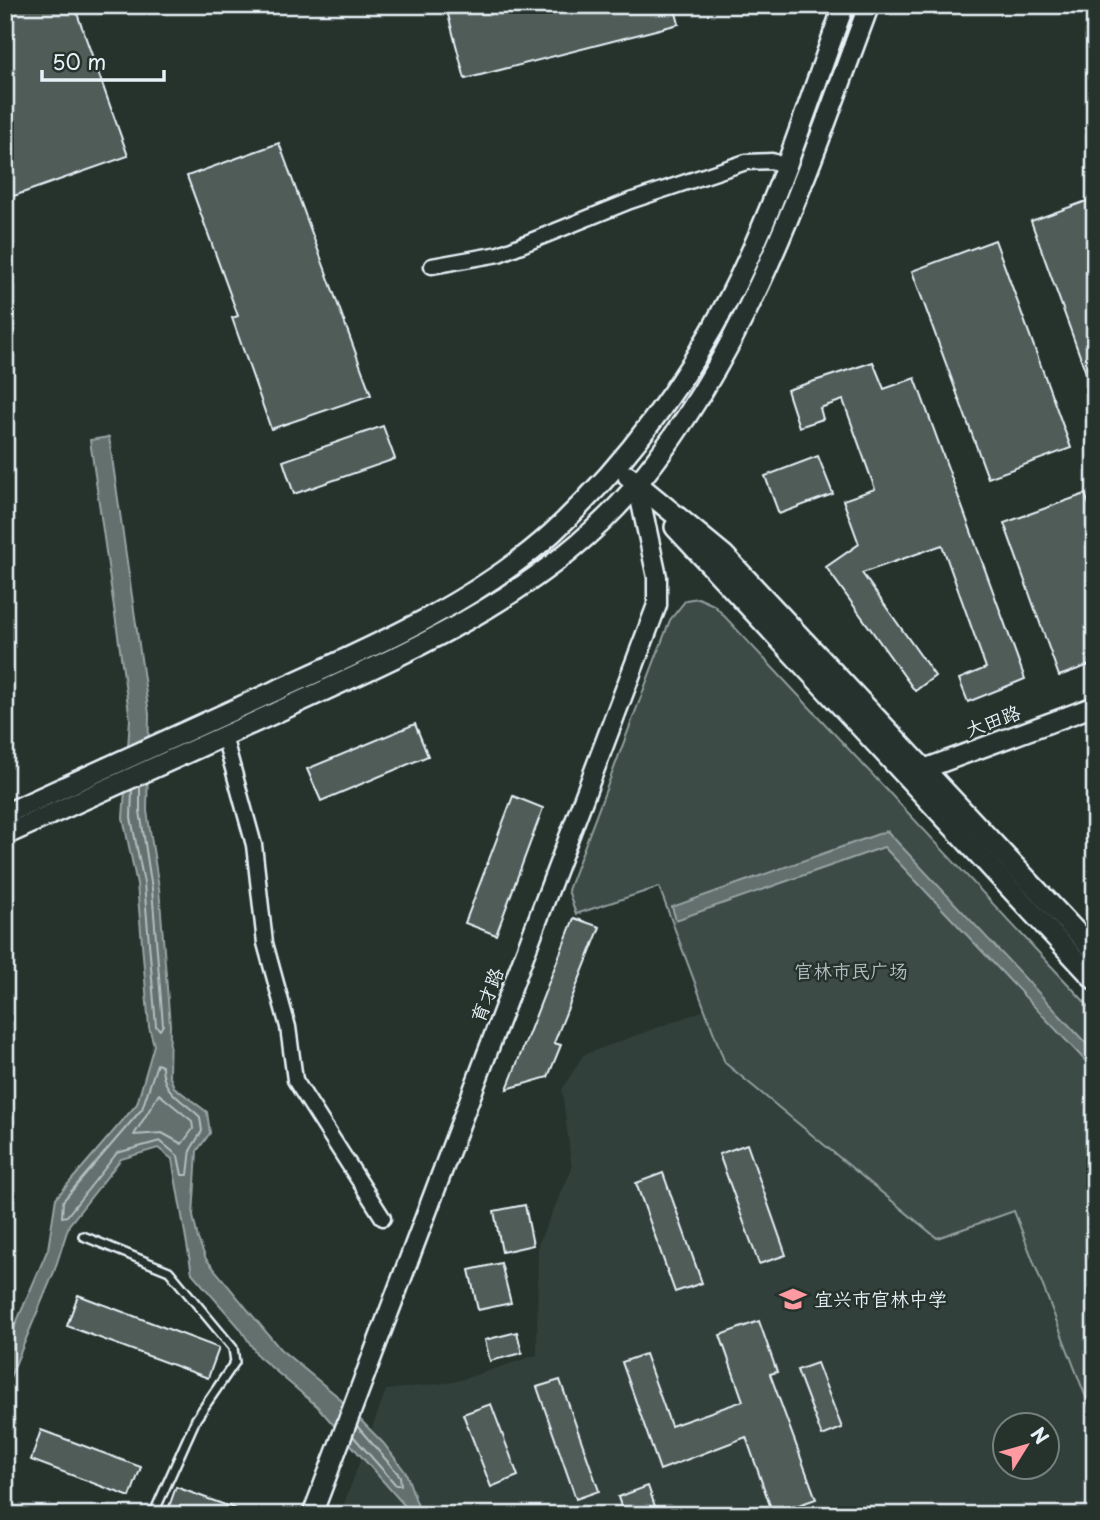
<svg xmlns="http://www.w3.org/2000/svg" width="1100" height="1520" font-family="'Playpen Sans','LXGW WenKai TC',sans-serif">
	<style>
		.built { fill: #333f3a; fill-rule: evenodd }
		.green { fill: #3e4b47; stroke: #939ea0; stroke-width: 2 }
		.water { fill: #636f6d; stroke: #98a3a5; stroke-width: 2 }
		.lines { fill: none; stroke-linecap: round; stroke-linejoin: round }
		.shore { stroke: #b3bdc0; stroke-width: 2 }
		.building { fill: #505c59; stroke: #e8f1f8; stroke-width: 2 }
		.service-casing { stroke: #e8f1f8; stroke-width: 12 }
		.minor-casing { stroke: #e8f1f8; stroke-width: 19 }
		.tertiary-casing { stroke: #e8f1f8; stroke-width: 23 }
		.secondary-casing { stroke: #e8f1f8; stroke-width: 24 }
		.service { stroke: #26332d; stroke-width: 7 }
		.minor { stroke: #26332d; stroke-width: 14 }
		.tertiary { stroke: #26332d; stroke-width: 18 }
		.secondary { stroke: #26332d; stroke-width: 19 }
		.labels { text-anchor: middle; stroke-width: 5; stroke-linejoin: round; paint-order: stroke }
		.street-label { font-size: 19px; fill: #e8f1f8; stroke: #26332d }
		.park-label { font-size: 19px; fill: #b5bfc3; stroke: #26332d }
		.poi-label { font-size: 19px; fill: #e8f1f8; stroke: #26332d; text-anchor: start }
	</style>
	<rect width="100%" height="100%" fill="#26332d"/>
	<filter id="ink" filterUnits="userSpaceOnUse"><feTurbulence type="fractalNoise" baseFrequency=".0143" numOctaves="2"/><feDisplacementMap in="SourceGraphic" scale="14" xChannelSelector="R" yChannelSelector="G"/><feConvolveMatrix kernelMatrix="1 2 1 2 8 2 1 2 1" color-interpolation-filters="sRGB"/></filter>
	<g filter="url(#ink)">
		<!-- built -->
		<path class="built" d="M705,1010L725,1063L1014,1211L1095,1421V1515H340L386,1390L454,1382L537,1355L538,1244L572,1169L562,1090L583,1055ZM1006,1426H1048V1468H1006Z"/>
		<!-- green -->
		<path class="green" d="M698,598L714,605L1095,1013V1421L1014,1211L937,1238L725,1063L659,887L576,914L568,890L670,620L686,600Z"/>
		<!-- water -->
		<g class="water">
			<path d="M109,437L149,714L147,811L159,888L170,1025L169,1075L174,1087L207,1112L210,1133L197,1151L193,1216L198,1239L206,1259L280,1349L336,1395L384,1444L406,1473L421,1515H407L405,1506L317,1406L258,1356L240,1328L192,1273L172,1159L158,1148L121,1159L69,1225L54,1272L5,1389V1349L48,1249L56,1198L137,1104L154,1045L149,1027L137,884L123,818L130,719L90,440Z"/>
			<path d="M887,831L1095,1053V1071L884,847L676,920L672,907Z"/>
		</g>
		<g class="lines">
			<!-- shore -->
			<g class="shore">
				<path d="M132,790L131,818L144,883L156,1026L160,1030L163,1025L152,889L140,811V786"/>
				<path d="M157,1064L162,1066C162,1093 183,1100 200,1117L202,1131L191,1149L188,1175H182L178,1156L160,1141L117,1153L67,1216L62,1217L63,1201L142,1109Z"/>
				<path d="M159,1094L192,1121L193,1129L182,1144L162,1133L134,1135Z"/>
				<path d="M353,1436L396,1485H401L400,1476L357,1426"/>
			</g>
		</g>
		<!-- building -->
		<g class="building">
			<path d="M5,5H74L128,156L5,199Z"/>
			<path d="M454,5H674L679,24L465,79L446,7Z"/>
			<path d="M279,143L371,395L271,429L232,318L238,316L187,176Z"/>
			<path d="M1095,198V392H1093L1031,221Z"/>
			<path d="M995,240L1071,448L988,478L912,271Z"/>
			<path d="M873,362L884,389L915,378L1025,679L968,702L959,679L986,668L942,545L862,573L935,676L915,691L826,567L859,544L843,500L875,489L843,400L820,408L823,419L799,427L787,390Z"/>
			<path d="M383,426L395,459L294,494L283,461Z"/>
			<path d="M818,456L833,494L779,514L765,476Z"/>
			<path d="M1085,494L1095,520V663L1059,676L1004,523Z"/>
			<path d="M415,724L428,756L321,801L307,769Z"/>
			<path d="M513,796L543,808L496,935L465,923Z"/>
			<path d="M574,918L600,927L554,1043L561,1045L548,1077L507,1089Z"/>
			<path d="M747,1144L786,1255L759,1264L719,1154Z"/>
			<path d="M663,1173L702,1283L675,1292L636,1183Z"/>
			<path d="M525,1205L533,1245L502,1252L494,1211Z"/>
			<path d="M501,1263L511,1303L478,1310L469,1270Z"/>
			<path d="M78,1295L219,1348L208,1378L67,1326Z"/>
			<path d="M759,1321L777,1372L770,1374L816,1499L773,1514L746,1437L660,1470L622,1362L645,1354L671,1426L743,1401L720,1335Z"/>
			<path d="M517,1332L522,1353L490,1361L485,1340Z"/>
			<path d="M817,1363L842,1428L822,1436L797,1370Z"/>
			<path d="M560,1380L599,1491L576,1499L537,1387Z"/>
			<path d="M491,1404L518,1476L491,1487L463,1414Z"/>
			<path d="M41,1430L141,1467L130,1497L31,1460Z"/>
			<path d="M648,1486L658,1515H624L618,1497Z"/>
			<path d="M176,1487L247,1513V1515H166Z"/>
		</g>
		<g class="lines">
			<defs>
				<path id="service" d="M83,1236L169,1271L233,1348L235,1362L196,1419L153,1515"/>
				<g id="minor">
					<path d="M432,266L499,254L630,201L746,162L772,161L784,166"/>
					<path d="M224,736L254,845L265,943L288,1027L295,1080L383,1218"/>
				</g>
				<g id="tertiary">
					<path d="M915,777L924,769L1095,706"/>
					<path d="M312,1515L657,605V577L637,484"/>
				</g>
				<g id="secondary">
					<path d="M628,476L724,555L1095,952"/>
					<path d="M675,527L1095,980"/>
					<path d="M5,814C95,773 185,732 275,691C368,649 475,603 552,533C624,466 684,385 729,298C777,205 808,103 844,5"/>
					<path d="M5,835C96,794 186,753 277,712C406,653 546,595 638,483C752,344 807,171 869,5"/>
				</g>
			</defs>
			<!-- service casing -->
			<use href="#service" class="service-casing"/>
			<!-- minor casing -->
			<use href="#minor" class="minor-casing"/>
			<!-- tertiary casing -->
			<use href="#tertiary" class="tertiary-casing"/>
			<!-- secondary casing -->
			<use href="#secondary" class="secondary-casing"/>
			<!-- service -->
			<use href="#service" class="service"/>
			<!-- minor -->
			<use href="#minor" class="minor"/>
			<!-- tertiary -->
			<use href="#tertiary" class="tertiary"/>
			<!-- secondary -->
			<use href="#secondary" class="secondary"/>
		</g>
	</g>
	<!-- icons -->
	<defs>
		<symbol id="school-bare" viewBox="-9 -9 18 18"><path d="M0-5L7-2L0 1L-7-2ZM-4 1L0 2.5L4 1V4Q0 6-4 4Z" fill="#ff9aa2" stroke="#26332d" stroke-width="2.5" paint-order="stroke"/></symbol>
	</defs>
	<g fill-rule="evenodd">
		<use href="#school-bare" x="774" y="1280" width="38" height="38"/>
	</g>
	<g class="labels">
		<!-- street labels -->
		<g class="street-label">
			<text transform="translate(993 721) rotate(-20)" y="7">大田路</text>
			<text transform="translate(487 995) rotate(-69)" y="7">育才路</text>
		</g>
		<!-- park labels -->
		<g class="park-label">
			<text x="851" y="978">官林市民广场</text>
		</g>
		<!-- poi labels -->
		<g class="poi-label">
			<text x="814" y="1306">宜兴市官林中学</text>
		</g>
	</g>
	<!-- margin -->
	<rect width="1100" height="1520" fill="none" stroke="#26332d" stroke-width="28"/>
	<rect x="14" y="14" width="1072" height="1492" fill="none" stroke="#e8f1f8" stroke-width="2.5" filter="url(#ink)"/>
	<!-- north arrow -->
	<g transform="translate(1026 1446) rotate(53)"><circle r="33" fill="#26332d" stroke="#747f7e" stroke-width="2"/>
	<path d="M0-5L12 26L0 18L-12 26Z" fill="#ff9aa2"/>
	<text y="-10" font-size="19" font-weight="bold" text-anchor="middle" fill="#e8f1f8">N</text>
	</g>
	<!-- scale -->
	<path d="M42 70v10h122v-10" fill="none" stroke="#e8f1f8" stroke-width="3.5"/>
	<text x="52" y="70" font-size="21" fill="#e8f1f8" stroke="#26332d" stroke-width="5" paint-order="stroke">50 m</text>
</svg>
